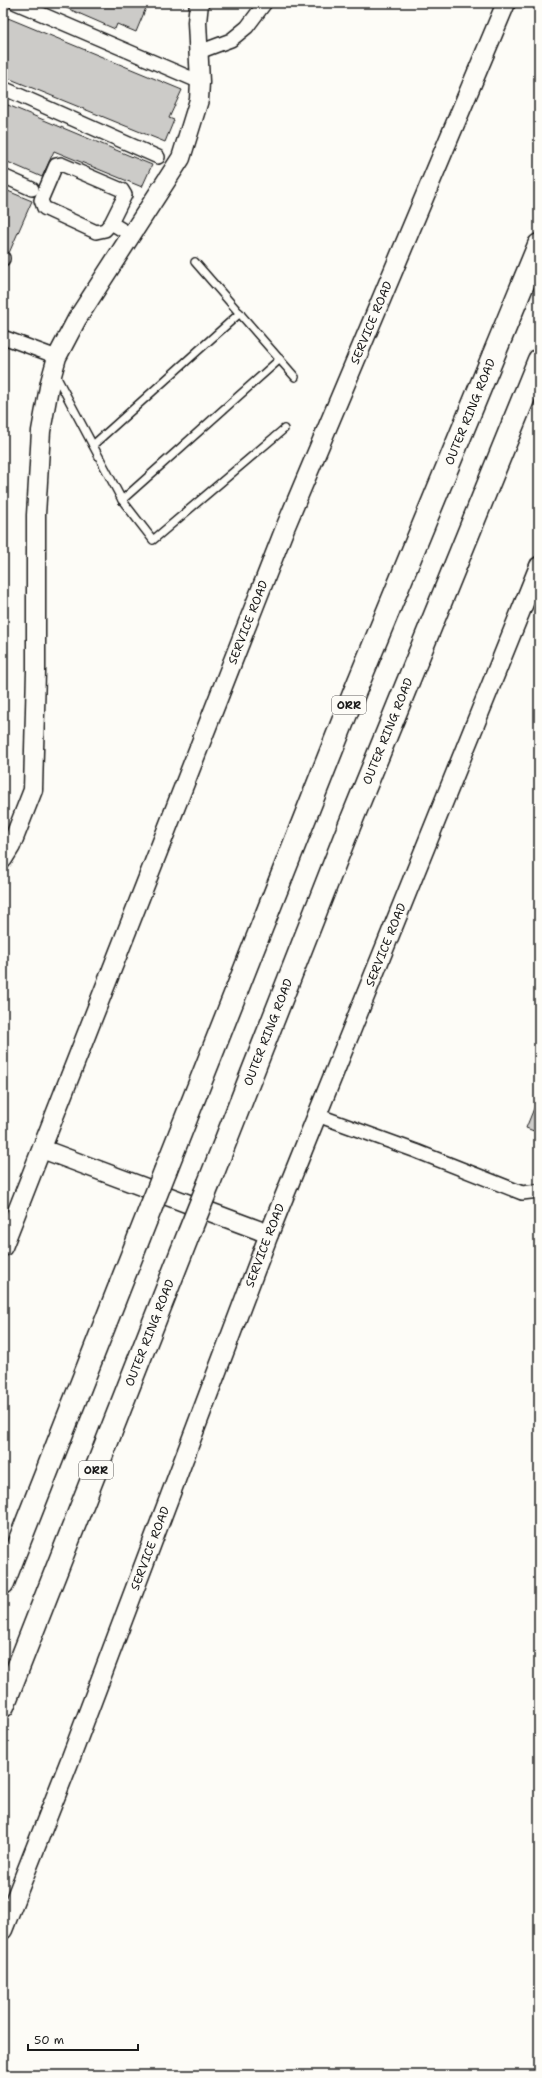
<svg xmlns="http://www.w3.org/2000/svg" width="542" height="2078" font-family="'Shantell Sans',sans-serif">
	<style>
		.building { fill: #cccbc8; stroke: #1c1c1c }
		.lines { fill: none; stroke-linecap: round; stroke-linejoin: round }
		.lane-casing { stroke: #1c1c1c; stroke-width: 10 }
		.street-casing { stroke: #1c1c1c; stroke-width: 16 }
		.secondary-casing { stroke: #1c1c1c; stroke-width: 21 }
		.highway-casing { stroke: #1c1c1c; stroke-width: 25 }
		.lane { stroke: #fdfcf7; stroke-width: 7 }
		.street { stroke: #fdfcf7; stroke-width: 13 }
		.secondary { stroke: #fdfcf7; stroke-width: 18 }
		.highway { stroke: #fdfcf7; stroke-width: 22 }
		.highway-bridge-casing { stroke: #1c1c1c; stroke-width: 25; stroke-linecap: butt }
		.highway-bridge { stroke: #fdfcf7; stroke-width: 22 }
		.labels { text-anchor: middle; stroke-width: 3.5; stroke-linejoin: round; paint-order: stroke }
		.shield { fill: #fdfcf7; stroke: #605f5e; stroke-width: 1 }
		.shield-label { font-size: 11px; font-weight: bold; fill: #1c1c1c }
		.street-label { font-size: 12px; fill: #1c1c1c; stroke: #fdfcf7 }
	</style>
	<rect width="100%" height="100%" fill="#fdfcf7"/>
	<filter id="ink" filterUnits="userSpaceOnUse"><feTurbulence type="fractalNoise" baseFrequency=".025" numOctaves="2"/><feDisplacementMap in="SourceGraphic" scale="8" xChannelSelector="R" yChannelSelector="G"/><feConvolveMatrix kernelMatrix="1 2 1 2 8 2 1 2 1" color-interpolation-filters="sRGB"/></filter>
	<g filter="url(#ink)">
		<!-- building -->
		<g class="building">
			<path d="M55,3H148L136,32L117,24L115,29Z"/>
			<path d="M8,18L182,90L169,118L174,120L165,142L3,76V30Z"/>
			<path d="M3,103L152,165L142,187L54,151L42,177L3,160Z"/>
			<path d="M3,189L32,201L9,253L3,250Z"/>
			<path d="M539,1096V1133L526,1128Z"/>
		</g>
		<g class="lines">
			<defs>
				<g id="lane">
					<path d="M195,262L295,377"/>
					<path d="M55,374L122,500L153,540L284,429"/>
					<path d="M93,445L240,313"/>
					<path d="M122,500L280,359"/>
				</g>
				<g id="street">
					<path d="M16,3L200,82"/>
					<path d="M199,52L231,40L247,27L265,3"/>
					<path d="M3,88L158,157"/>
					<path d="M3,176L32,189"/>
					<path d="M111,223L125,195L122,190L61,164L56,165L41,200L44,208L96,232L105,230L111,223L131,235"/>
					<path d="M3,258V259"/>
					<path d="M3,337L57,357"/>
					<path d="M317,1115L416,1151L522,1193L539,1191"/>
				</g>
				<g id="secondary">
					<path d="M3,859L11,846L33,790L36,671V515L41,431L50,382L57,357L77,319L181,158L199,100L200,82L197,22L199,3"/>
					<path d="M42,1149L269,1234"/>
					<path id="s1" d="M3,1247L285,528L506,3"/>
					<path id="s2" d="M3,1930L70,1760L269,1234L539,566"/>
				</g>
				<g id="highway">
					<path id="s3" d="M166,1169L355,691L539,245"/>
					<path id="s4" d="M209,1183L348,829L539,360"/>
					<path d="M3,1583L151,1207"/>
					<path id="s5" d="M3,1706L189,1233"/>
				</g>
			</defs>
			<!-- lane casing -->
			<use href="#lane" class="lane-casing"/>
			<!-- street casing -->
			<use href="#street" class="street-casing"/>
			<!-- secondary casing -->
			<use href="#secondary" class="secondary-casing"/>
			<!-- highway casing -->
			<use href="#highway" class="highway-casing"/>
			<!-- lane -->
			<use href="#lane" class="lane"/>
			<!-- street -->
			<use href="#street" class="street"/>
			<!-- secondary -->
			<use href="#secondary" class="secondary"/>
			<!-- highway -->
			<use href="#highway" class="highway"/>
			<defs>
				<g id="highway-bridge">
					<path d="M151,1207L166,1169"/>
					<path d="M189,1233L209,1183"/>
				</g>
			</defs>
			<!-- highway-bridge casing -->
			<use href="#highway-bridge" class="highway-bridge-casing"/>
			<!-- highway-bridge -->
			<use href="#highway-bridge" class="highway-bridge"/>
		</g>
	</g>
	<g class="labels">
		<!-- shield labels -->
		<g class="shield">
			<rect x="332" y="696" width="34" height="18" rx="3"/>
			<rect x="79" y="1461" width="34" height="18" rx="3"/>
		</g>
		<g class="shield-label">
			<text x="349" y="709">ORR</text>
			<text x="96" y="1474">ORR</text>
		</g>
		<!-- street labels -->
		<g class="street-label">
			<text dy="4" stroke="none"><textPath href="#s1" startOffset="995">SERVICE ROAD</textPath></text>
			<text dy="4" stroke="none"><textPath href="#s3" startOffset="816">OUTER RING ROAD</textPath></text>
			<text dy="4" stroke="none"><textPath href="#s1" startOffset="671">SERVICE ROAD</textPath></text>
			<text dy="4" stroke="none"><textPath href="#s4" startOffset="486">OUTER RING ROAD</textPath></text>
			<text dy="4" stroke="none"><textPath href="#s2" startOffset="1057">SERVICE ROAD</textPath></text>
			<text dy="4" stroke="none"><textPath href="#s4" startOffset="162">OUTER RING ROAD</textPath></text>
			<text dy="4" stroke="none"><textPath href="#s2" startOffset="733">SERVICE ROAD</textPath></text>
			<text dy="4" stroke="none"><textPath href="#s5" startOffset="401">OUTER RING ROAD</textPath></text>
			<text dy="4" stroke="none"><textPath href="#s2" startOffset="409">SERVICE ROAD</textPath></text>
		</g>
	</g>
	<!-- margin -->
	<rect width="542" height="2078" fill="none" stroke="#fdfcf7" stroke-width="16"/>
	<rect x="8" y="8" width="526" height="2062" fill="none" stroke="#1c1c1c" stroke-width="1.5" filter="url(#ink)"/>
	<!-- scale -->
	<path d="M28 2044v6h110v-6" fill="none" stroke="#1c1c1c" stroke-width="2"/>
	<text x="34" y="2044" font-size="12" fill="#1c1c1c" stroke="#fdfcf7" stroke-width="3" paint-order="stroke">50 m</text>
</svg>
